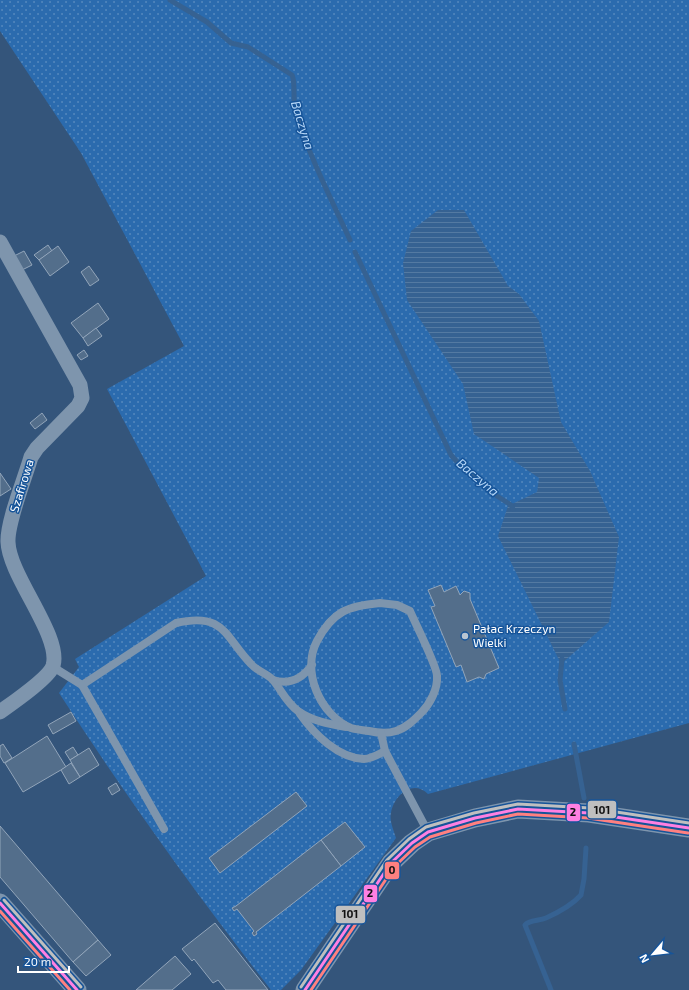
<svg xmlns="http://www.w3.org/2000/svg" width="689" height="990" font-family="'Exo 2',sans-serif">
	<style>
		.park { fill: url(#park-dots) }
		.water { fill: url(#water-rules) }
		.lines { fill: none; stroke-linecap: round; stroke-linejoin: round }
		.stream { stroke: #366292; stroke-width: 5 }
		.building { fill: #536e8b; stroke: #92a5ba }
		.service { stroke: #7e95ad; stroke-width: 8 }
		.minor { stroke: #7e95ad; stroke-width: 15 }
		.tertiary { stroke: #7e95ad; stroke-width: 19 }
		.bus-1-casing { stroke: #165499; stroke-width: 6 }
		.bus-2-casing { stroke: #165499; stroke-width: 6 }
		.bus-3-casing { stroke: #165499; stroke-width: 6 }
		.bus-1 { stroke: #ff80e2; stroke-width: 3 }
		.bus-2 { stroke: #ff8080; stroke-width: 3 }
		.bus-3 { stroke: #bfbfbf; stroke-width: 3 }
		.poi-dot { fill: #b8c4d1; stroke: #165499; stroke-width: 1.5 }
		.labels { text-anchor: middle; stroke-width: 3; stroke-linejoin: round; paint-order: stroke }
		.street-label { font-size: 12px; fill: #fff; stroke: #165499 }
		.poi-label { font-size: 12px; fill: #fff; stroke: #165499; text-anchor: start }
		.water-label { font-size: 13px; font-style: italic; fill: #b6d7f8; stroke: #165499 }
		.line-badge { stroke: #165499; stroke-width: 1.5 }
		.pale-badge-label { font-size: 11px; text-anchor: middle; font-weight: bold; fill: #111 }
	</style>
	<defs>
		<pattern id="park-dots" width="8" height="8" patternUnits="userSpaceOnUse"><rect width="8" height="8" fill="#2b6bae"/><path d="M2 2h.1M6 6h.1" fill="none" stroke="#5589be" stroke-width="1.8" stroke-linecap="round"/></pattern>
		<pattern id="water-rules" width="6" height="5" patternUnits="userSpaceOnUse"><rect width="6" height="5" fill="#366292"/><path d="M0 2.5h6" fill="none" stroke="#547aa2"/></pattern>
	</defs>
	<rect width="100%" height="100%" fill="#34557b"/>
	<!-- park -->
	<path class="park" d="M0,0H689V723L428,794C413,779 394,795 391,813C389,820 394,831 396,838L301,970L281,990H271C196,894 125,795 59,693L79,667L75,659L206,576L107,389L184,346L81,153L0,31Z"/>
	<!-- water -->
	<path class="water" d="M438,210H464L508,286L519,294L539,321L561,422L590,471L619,537L609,622L561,664L498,536L508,506L537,492L539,478L474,434L463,384L407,300L403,263L411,231Z"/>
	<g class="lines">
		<!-- stream -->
		<g class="stream">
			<path d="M170,0L207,22L231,43L248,47L292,75C296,82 292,102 296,114C310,157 331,199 350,240"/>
			<path d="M355,252L451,455L459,464L485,484L497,496L511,505L513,509"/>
			<path d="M562,659L560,680L565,709"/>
			<path d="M574,744L584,798"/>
			<path d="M551,990L525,925C529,920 539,921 546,918C557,913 572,905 581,895L584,879L586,848"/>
		</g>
	</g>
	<!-- building -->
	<g class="building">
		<path d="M48,245L52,251L39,260L34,255Z"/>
		<path d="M58,246L69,262L50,276L39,260Z"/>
		<path d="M24,251L32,265L22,270L14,256Z"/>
		<path d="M89,266L99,280L90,286L81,272Z"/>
		<path d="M98,303L109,319L83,338L71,323Z"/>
		<path d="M96,328L102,336L88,346L83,338Z"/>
		<path d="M84,350L88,356L81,360L77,355Z"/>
		<path d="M42,413L47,420L35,429L30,423Z"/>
		<path d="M0,473L11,489L0,496Z"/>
		<path d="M441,585L444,592L456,586L460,595L464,591L470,593V599L499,668L486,674L484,679L479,677L467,682L461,665L456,667L431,607L435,606L428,590Z"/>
		<path d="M71,712L76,721L53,734L48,725Z"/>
		<path d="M47,736L66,767L23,792L5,763Z"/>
		<path d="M3,744L12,758L4,763L0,756V746Z"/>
		<path d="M73,747L78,755L70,760L65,752Z"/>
		<path d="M89,748L99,765L80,777L70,760Z"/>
		<path d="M71,763L80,777L69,784L61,770Z"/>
		<path d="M116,783L120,790L112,795L108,788Z"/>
		<path d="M296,792L307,806L220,873L209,858Z"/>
		<path d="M345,822L365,847L341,866L321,840Z"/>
		<path d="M0,826L98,940L73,962L0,877Z"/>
		<path d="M321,840L341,866L256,932L257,934L254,936L252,933L254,931L237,909L234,911L232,908L236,906Z"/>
		<path d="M215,923L268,990H226L218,980L213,983L194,959L192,961L182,949Z"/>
		<path d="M98,940L111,955L86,976L73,962Z"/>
		<path d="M175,956L191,974L172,990H136Z"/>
	</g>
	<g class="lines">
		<!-- service -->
		<g class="service">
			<path d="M380,603L397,605L410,611C415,623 437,666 437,676C438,689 430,704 421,713C414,720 406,728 396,731C387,734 378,733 369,731C364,730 357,730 351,728C320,715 301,671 317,641C333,611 348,606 380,603Z"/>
			<path d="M53,667L82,685L176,623C225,612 224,636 251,664C257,671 268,674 273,680C282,691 286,702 298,711C312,721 329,724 346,727"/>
			<path d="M273,680C289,685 302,679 312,665"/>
			<path d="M82,685L164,829"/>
			<path d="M300,714C314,734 338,758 364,759C371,759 379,754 385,751"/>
			<path d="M381,733L385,751L428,832"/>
		</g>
		<!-- minor -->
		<path class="minor" d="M0,242L80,385L82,398L78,406L37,448L31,457C25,478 7,522 8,542C9,576 62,636 53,666C49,678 11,704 0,712"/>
		<!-- tertiary -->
		<g class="tertiary">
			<path d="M0,903L77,990"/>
			<path d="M305,990L391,863L412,843L428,832L475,818L518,809L589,813L689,828"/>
		</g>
		<defs>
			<g id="bus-1">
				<path d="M0,903L77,990"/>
				<path d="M305,990L391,863L412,843L428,832L475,818L518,809L589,813L689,828"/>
			</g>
			<g id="bus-2">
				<path d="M0,911L70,990"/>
				<path d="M311,990L395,866L415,847L430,837L476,823L518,814L588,818L688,833"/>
			</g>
			<g id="bus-3">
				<path d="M4,900L81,987"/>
				<path d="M301,987L387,860L409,839L426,827L474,813L518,804L590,808L689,823"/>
			</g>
		</defs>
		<!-- bus-1 casing -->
		<use href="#bus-1" class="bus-1-casing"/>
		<!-- bus-2 casing -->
		<use href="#bus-2" class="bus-2-casing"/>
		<!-- bus-3 casing -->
		<use href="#bus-3" class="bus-3-casing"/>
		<!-- bus-1 -->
		<use href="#bus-1" class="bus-1"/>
		<!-- bus-2 -->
		<use href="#bus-2" class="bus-2"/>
		<!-- bus-3 -->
		<use href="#bus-3" class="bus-3"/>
	</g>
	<!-- markers -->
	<circle class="poi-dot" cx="465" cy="636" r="4"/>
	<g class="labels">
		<!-- street labels -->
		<g class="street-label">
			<text transform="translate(22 486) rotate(-73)" y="4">Szafirowa</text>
		</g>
		<!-- poi labels -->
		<g class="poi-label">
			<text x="473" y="633">Pałac Krzeczyn<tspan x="473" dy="14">Wielki</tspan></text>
		</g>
		<!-- water labels -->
		<g class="water-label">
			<text transform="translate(303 125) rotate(73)" y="5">Baczyna</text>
			<text transform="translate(478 477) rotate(40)" y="5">Baczyna</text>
		</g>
	</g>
	<g class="line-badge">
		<rect x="587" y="800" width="30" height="19" rx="4" fill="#bfbfbf"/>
		<rect x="566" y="803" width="15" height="19" rx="4" fill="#ff80e2"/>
		<rect x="384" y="861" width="16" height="19" rx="4" fill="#ff8080"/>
		<rect x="363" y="884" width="15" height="19" rx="4" fill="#ff80e2"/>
		<rect x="335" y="905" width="31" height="19" rx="4" fill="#bfbfbf"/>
	</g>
	<g class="pale-badge-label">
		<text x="602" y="814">101</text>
		<text x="573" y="816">2</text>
		<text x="392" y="874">0</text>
		<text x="370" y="897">2</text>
		<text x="350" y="918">101</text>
	</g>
	<!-- north arrow -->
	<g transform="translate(653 954) rotate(242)" stroke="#165499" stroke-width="3" paint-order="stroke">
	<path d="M0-3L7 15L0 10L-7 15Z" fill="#ffffff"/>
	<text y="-6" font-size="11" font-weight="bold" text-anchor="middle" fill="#ffffff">N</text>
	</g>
	<!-- scale -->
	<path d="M18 966v6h51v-6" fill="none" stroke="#ffffff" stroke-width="2"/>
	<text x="24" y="966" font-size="12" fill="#ffffff" stroke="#165499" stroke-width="3" paint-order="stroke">20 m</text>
</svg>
